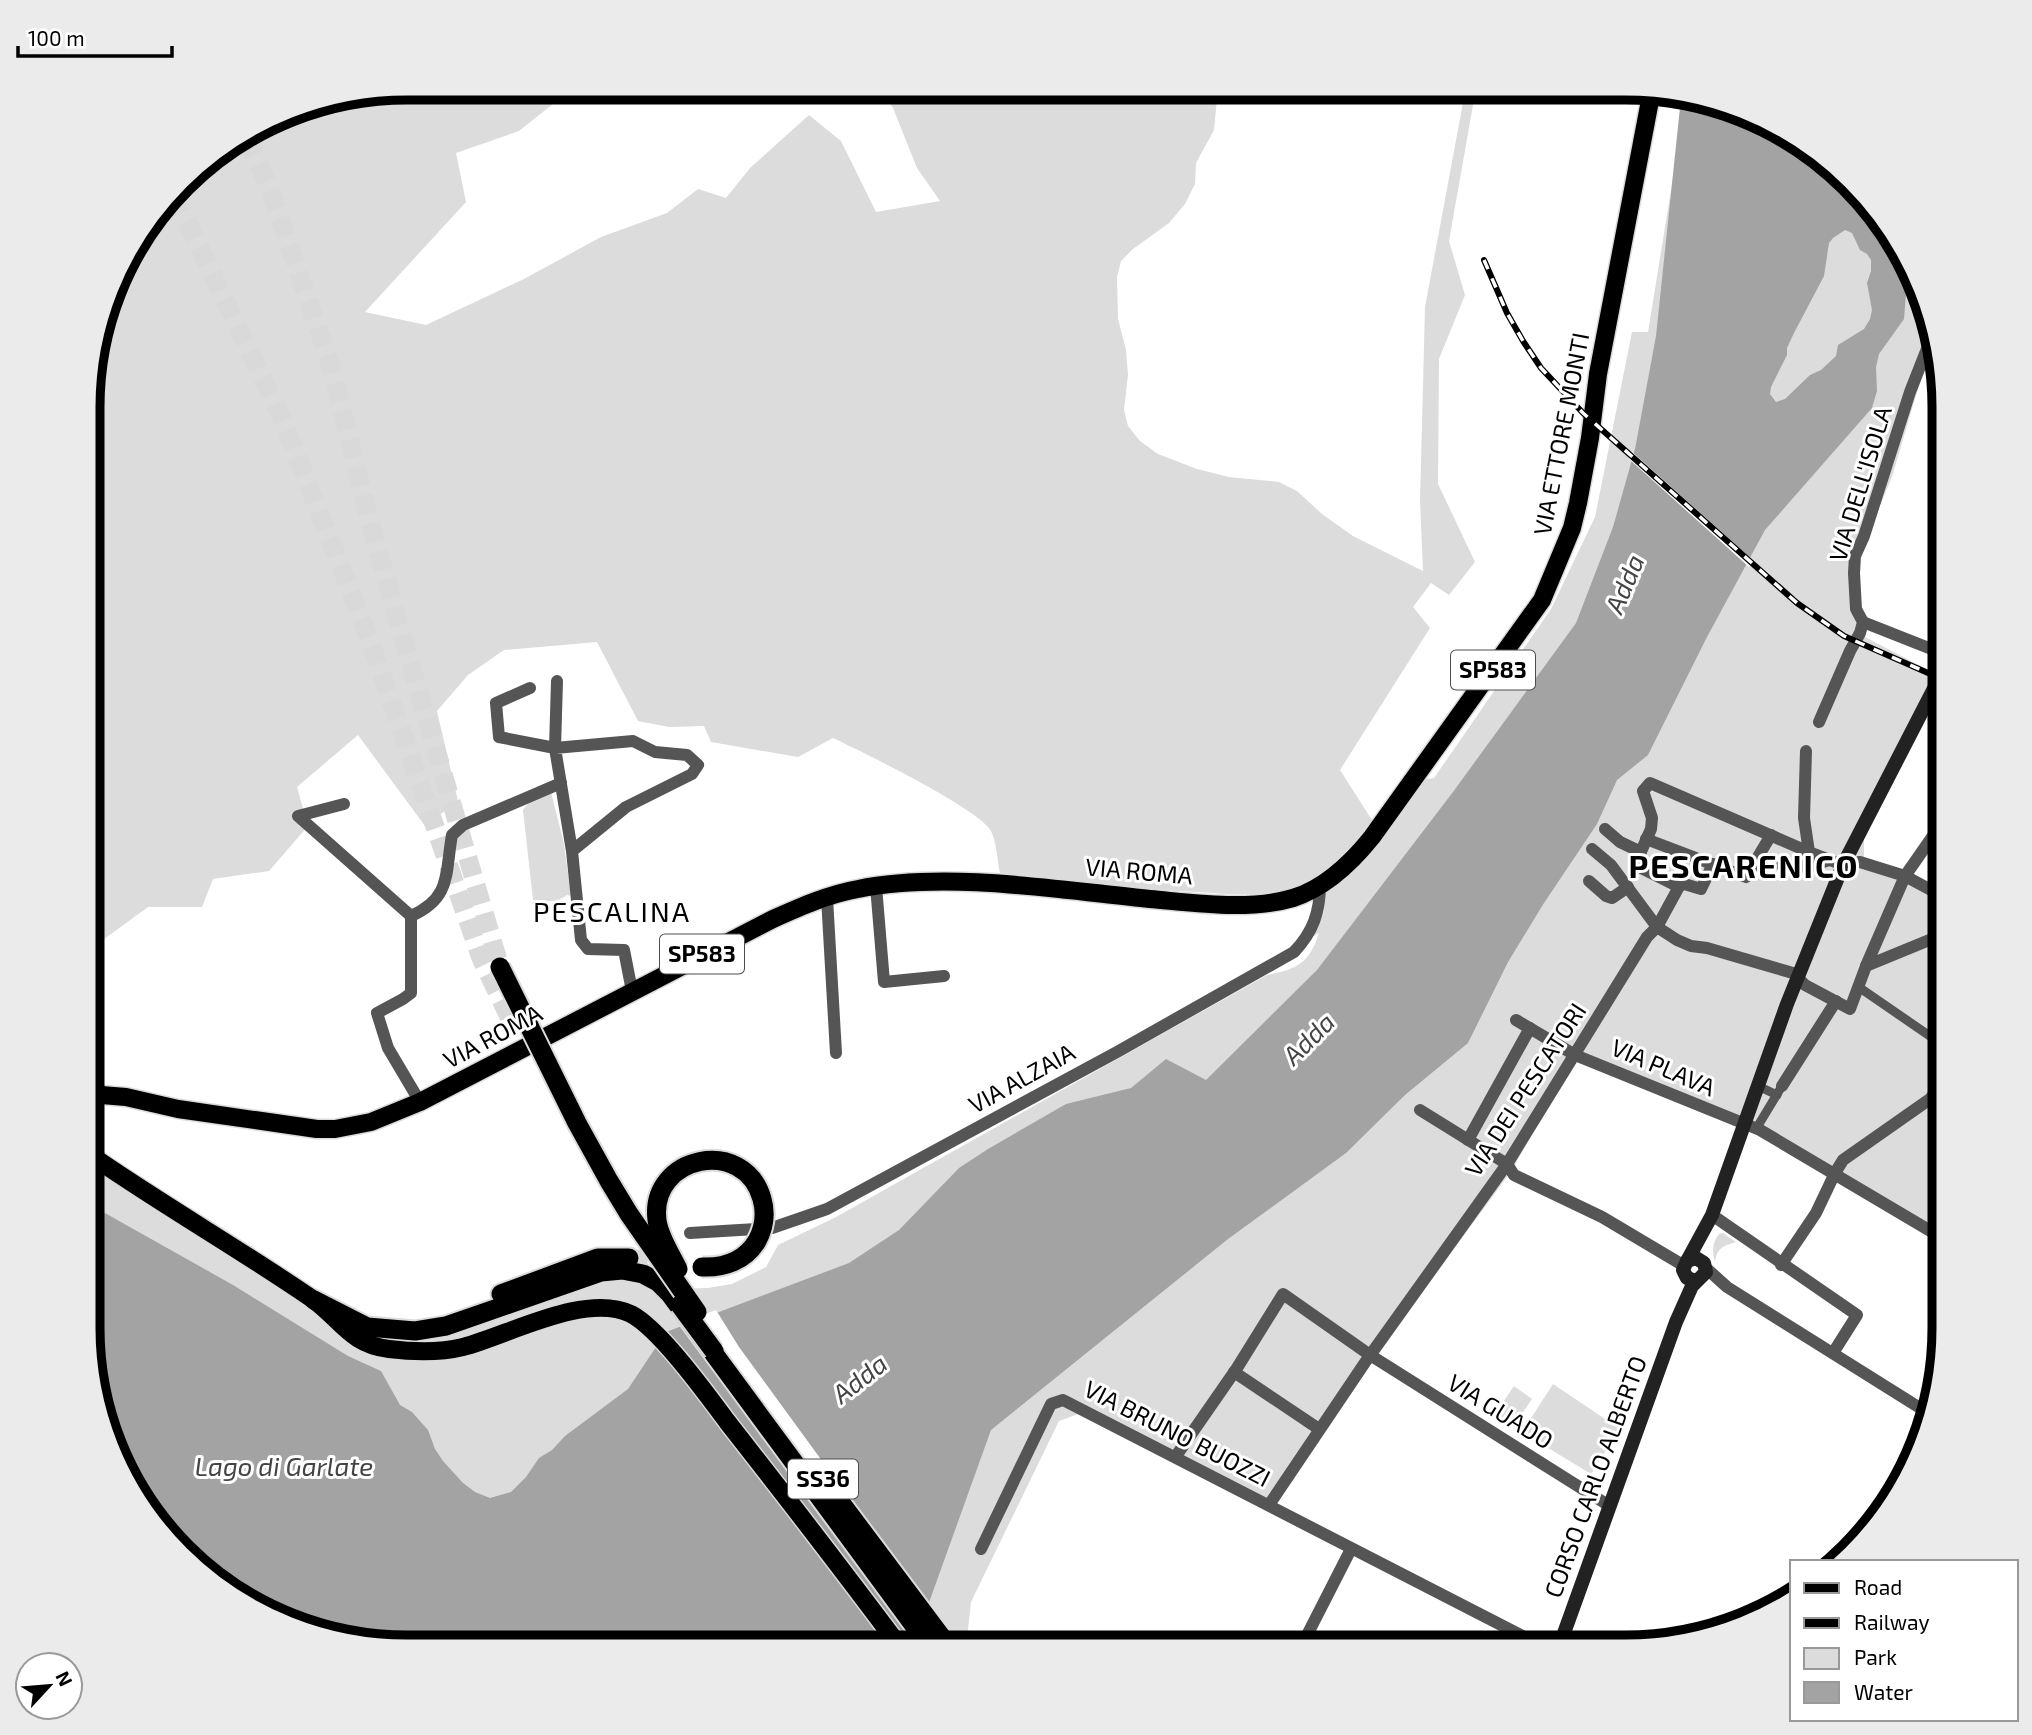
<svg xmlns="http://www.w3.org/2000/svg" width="2032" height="1735" font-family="'Exo 2',sans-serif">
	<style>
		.green { fill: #dcdcdc }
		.water { fill: #a3a3a3; fill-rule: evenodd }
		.pier { fill: #fff }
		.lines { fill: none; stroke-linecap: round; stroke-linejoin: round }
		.trunk-tunnel { stroke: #d9d9d9; stroke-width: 19; stroke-dasharray: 19 10; stroke-linecap: butt }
		.primary-casing { stroke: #dbdbdb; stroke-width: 21 }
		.trunk-casing { stroke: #dbdbdb; stroke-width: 23 }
		.pedestrian { stroke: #555; stroke-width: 9 }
		.minor { stroke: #555; stroke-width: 12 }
		.secondary { stroke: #222; stroke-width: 14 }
		.primary { stroke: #000; stroke-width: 18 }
		.trunk { stroke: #000; stroke-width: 19 }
		.rail-casing { stroke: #000; stroke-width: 6 }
		.rail { stroke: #fff; stroke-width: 3.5; stroke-dasharray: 10; stroke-linecap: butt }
		.trunk-bridge-casing { stroke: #dbdbdb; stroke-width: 23; stroke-linecap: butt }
		.trunk-bridge { stroke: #000; stroke-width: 19 }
		.labels { text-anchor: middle; stroke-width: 6; stroke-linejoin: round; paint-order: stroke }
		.shield { fill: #fff; stroke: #4c4c4c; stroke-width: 2 }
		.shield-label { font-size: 23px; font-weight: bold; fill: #000 }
		.street-label { font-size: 24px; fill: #000; stroke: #fff }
		.water-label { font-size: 26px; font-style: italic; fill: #444; stroke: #fff }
		.quarter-label { font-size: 28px; letter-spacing: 2px; fill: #000; stroke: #fff }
		.district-label { font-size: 32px; font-weight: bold; letter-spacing: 2px; fill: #000; stroke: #fff }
		.rim { fill: none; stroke: #000; stroke-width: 9 }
	</style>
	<rect width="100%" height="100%" fill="#fff"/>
	<!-- green -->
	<g class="green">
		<path d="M407,88H573L519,131L456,153L466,202L365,312L426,325L524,279L601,237L667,213L698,189L726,198L750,168L809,115L841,141L876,212L940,201L917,168L893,108L879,88H1218L1214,130L1196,163L1195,184L1185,204L1169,223L1133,249L1121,261L1117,277L1118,319L1126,350L1128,375L1124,410L1128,426L1140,441L1158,454L1197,469L1229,477L1279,482L1297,491L1322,514L1353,536L1423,571L1420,501L1425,307L1465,92L1460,88H1476L1449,241L1465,295L1439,359L1438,484L1475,562L1449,595L1431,583L1413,607L1430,628L1340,770L1372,820C1351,848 1326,877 1292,888C1261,898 1228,894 1197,892C1131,889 1066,881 1000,873C997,860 997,843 991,831C981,810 859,750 833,738L798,757L711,742L704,726L669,727L638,721L597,642L504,650L468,675L437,711L458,801L425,826L358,735L297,787L308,826L269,871L213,879L202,907H148L100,942L89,934L90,365L130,248L197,166L304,105Z"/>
		<path d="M1661,92L1766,120L1851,181L1920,284L1935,347L1924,368L1892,477L1849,579L1865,637L1936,674L1864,828V866L1944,898V1240L1727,1115L1575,1057L1512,1170L1267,1503L1084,1412L1059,1421L971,1602L966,1647H407L284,1623L181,1554L112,1451L88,1349L89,1160L235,1249L399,1337L609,1277H633L664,1289L708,1288L732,1284L766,1267L778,1245L836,1217L1267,975C1297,969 1309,964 1319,933L1311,938L1323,915L1326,892C1368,863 1395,820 1425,779L1434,778L1551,609L1595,517L1632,332H1648L1684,110L1660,104Z"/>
		<path d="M551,792L564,844L571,896L567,895C556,903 546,902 533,900L523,810L530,801Z"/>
		<path d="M1723,1233L1736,1242C1723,1246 1717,1248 1715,1262C1712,1251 1712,1243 1719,1234Z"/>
		<path d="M1553,1384L1620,1429L1591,1474L1522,1432Z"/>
		<path d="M1514,1386L1532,1399L1513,1427L1495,1414Z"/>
	</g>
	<!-- water -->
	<path class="water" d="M1681,98L1766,120L1851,181L1887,235L1891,262L1907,281L1904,319L1879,354L1876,367L1877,391L1872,408L1765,530L1707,637L1648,755L1617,780L1597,824L1544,903L1508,962L1468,1043L1405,1095L1346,1153L1228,1239L991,1430L913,1647H407L284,1623L181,1554L112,1451L88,1349L89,1206L96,1208L233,1285L348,1356L381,1371L400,1405L412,1412L428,1430L435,1449L443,1461L463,1483L475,1492L490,1498L511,1492L526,1477L539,1458L552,1450L565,1436L628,1389L666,1332L849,1263L899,1230L959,1168L988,1149L1066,1104L1131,1088L1166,1059L1206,1080L1317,970L1453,792L1576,623L1613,527L1635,449L1656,336ZM1845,230L1852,233L1860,250L1867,254L1871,260V271L1867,283L1872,310L1870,319L1864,329L1838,345L1836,356L1821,370L1810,375L1785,399L1776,402L1770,394L1771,387L1787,355V348L1794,333L1824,276L1829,243L1833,238Z"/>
	<!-- pier -->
	<g class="pier">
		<path d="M1631,451L1753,560L1749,567L1629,459Z"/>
		<path d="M716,1310L739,1347L930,1609L918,1643L681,1323Z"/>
	</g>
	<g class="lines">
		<!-- trunk-tunnel -->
		<g class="trunk-tunnel">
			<path d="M246,138L269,187L331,366L368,515L400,628L500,967"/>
			<path d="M174,195L281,416L369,638L481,958L513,1025"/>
			<path d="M629,1258L674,1264"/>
		</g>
		<defs>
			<g id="primary">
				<path d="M89,1094L126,1097L178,1109L317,1129H335L371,1122L420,1102L773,919C800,907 829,894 858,889C947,871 1060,890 1150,899C1196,903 1249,911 1293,898C1325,888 1352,862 1372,837L1542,600L1572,528L1578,503L1590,438L1598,374L1652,90"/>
				<path d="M89,1154C161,1204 238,1248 311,1298C340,1318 350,1345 389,1349C413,1352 439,1353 463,1347C509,1335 585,1292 631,1314C660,1329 708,1396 729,1424C787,1498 844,1572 900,1647"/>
			</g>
			<g id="trunk">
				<path d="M501,1294L598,1258H629"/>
				<path d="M314,1300L367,1327L415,1331L446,1326L601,1272L622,1270L643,1274L658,1282L670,1294L930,1647"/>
				<path d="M838,1499L949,1647"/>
			</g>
		</defs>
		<!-- primary casing -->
		<use href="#primary" class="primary-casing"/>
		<!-- trunk casing -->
		<use href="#trunk" class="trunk-casing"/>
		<!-- pedestrian -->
		<g class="pedestrian">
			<path d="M1860,988L1940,1043"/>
			<path d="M1758,1086L1777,1095"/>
			<path d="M1756,1129L1782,1086"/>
		</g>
		<!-- minor -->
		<g class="minor">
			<path d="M1863,622L1944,654"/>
			<path d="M530,688L496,703L499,737L555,748L557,681"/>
			<path d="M1819,722L1850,651L1860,633L1863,622L1856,609L1854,573L1855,556L1864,536L1910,392L1932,336"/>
			<path d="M1806,751L1804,818L1809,852"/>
			<path d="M344,804L298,816L411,916V993L403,999L377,1013L388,1048L420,1102"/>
			<path d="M1605,829L1620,842L1641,852"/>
			<path d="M1646,839L1746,877L1771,835"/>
			<path d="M1592,849L1611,865L1657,927L1677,940L1691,946L1707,948L1793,973L1805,985L1850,1009L1866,966L1905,876L1944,820"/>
			<path d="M572,851L626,807L692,774L698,765L687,755L655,752L633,741L555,748L572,851L581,940L588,949L624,950L632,991"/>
			<path d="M1756,861L1808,867L1829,860"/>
			<path d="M1589,881L1606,896L1612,898L1628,887"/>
			<path d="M876,886L884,982L944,976"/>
			<path d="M1679,887L1635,865L1651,829L1652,818L1643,791L1650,783L1809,852L1843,865L1860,862L1905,876L1944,897"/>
			<path d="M827,898L836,1053"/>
			<path d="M411,916C452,898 445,873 452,835L463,825L561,783"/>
			<path d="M1866,966L1944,934"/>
			<path d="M1516,1020L1575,1055L1760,1130L1944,1239"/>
			<path d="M1940,1043L1944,1046"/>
			<path d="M1782,1086L1836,1001"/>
			<path d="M1420,1110L1507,1164L1514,1175L1602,1217L1681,1264L1687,1261"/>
			<path d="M1468,1140L1530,1028"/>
			<path d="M1712,1215L1857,1315L1833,1353"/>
			<path d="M690,1233L772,1228L827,1209L1117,1052L1294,952C1313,932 1320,912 1320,885"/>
			<path d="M1781,1265L1816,1213L1835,1173L1843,1160L1930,1099L1944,1080"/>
			<path d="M1706,1268L1727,1287L1928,1413"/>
			<path d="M1234,1372L1319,1429"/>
			<path d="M1176,1456L1237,1368L1283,1294L1370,1355L1608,1505"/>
			<path d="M1269,1505L1366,1361L1507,1164L1647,937L1657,927L1681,883L1701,889L1713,864"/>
			<path d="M981,1549L1051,1404L1063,1400L1544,1647"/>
			<path d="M1301,1647L1351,1549"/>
		</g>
		<!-- secondary -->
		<g class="secondary">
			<path d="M1687,1261L1712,1215L1787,1004L1843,865L1944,669"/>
			<path d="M1559,1647L1676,1322L1692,1286L1706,1272L1704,1263L1696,1258L1687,1261L1683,1270L1687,1278L1696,1281"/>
		</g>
		<!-- primary -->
		<use href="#primary" class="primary"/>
		<!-- trunk -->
		<use href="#trunk" class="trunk"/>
		<defs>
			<path id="rail" d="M1484,260L1507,313L1523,341L1541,368L1583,413L1797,603L1844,636L1944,680"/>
		</defs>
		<!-- rail casing -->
		<use href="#rail" class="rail-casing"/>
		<!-- rail -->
		<use href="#rail" class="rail"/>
		<defs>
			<g id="trunk-bridge">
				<path d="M500,967L577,1123L609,1181L629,1214L697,1312"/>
				<path d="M678,1269C671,1254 659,1237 657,1220C649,1155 745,1136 762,1199C766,1213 764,1228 757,1241C745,1261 724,1268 702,1267"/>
				<path d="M680,1305L714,1351"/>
			</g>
		</defs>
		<!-- trunk-bridge casing -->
		<use href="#trunk-bridge" class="trunk-bridge-casing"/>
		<!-- trunk-bridge -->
		<use href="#trunk-bridge" class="trunk-bridge"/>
	</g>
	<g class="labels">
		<!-- shield labels -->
		<g class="shield">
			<rect x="1451" y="650.5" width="84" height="39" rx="5"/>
			<rect x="660" y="934.5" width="84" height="39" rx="5"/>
			<rect x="788" y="1459.5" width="70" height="39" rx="5"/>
		</g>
		<g class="shield-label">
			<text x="1493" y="678">SP583</text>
			<text x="702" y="962">SP583</text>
			<text x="823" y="1487">SS36</text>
		</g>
		<!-- street labels -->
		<g class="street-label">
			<text transform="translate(1562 434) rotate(-79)" y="8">VIA ETTORE MONTI</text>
			<text transform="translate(1861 484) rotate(-73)" y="8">VIA DELL'ISOLA</text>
			<text transform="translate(1139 872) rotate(5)" y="8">VIA ROMA</text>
			<text transform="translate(493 1037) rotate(-28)" y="8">VIA ROMA</text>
			<text transform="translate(1663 1068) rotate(23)" y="8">VIA PLAVA</text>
			<text transform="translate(1022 1079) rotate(-29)" y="8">VIA ALZAIA</text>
			<text transform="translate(1526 1090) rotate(-57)" y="8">VIA DEI PESCATORI</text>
			<text transform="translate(1500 1412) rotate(32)" y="8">VIA GUADO</text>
			<text transform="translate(1177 1434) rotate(27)" y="8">VIA BRUNO BUOZZI</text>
			<text transform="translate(1596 1477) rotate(-70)" y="8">CORSO CARLO ALBERTO</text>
		</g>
		<!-- water labels -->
		<g class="water-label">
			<text transform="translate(1625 584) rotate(-67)" y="9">Adda</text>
			<text transform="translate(1309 1039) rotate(-45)" y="9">Adda</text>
			<text transform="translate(860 1379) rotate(-38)" y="9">Adda</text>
			<text x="284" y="1476">Lago di Garlate</text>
		</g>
		<!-- quarter labels -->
		<g class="quarter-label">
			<text x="612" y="922">PESCALINA</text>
		</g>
		<!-- district labels -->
		<g class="district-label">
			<text x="1744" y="878">PESCARENICO</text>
		</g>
	</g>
	<!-- crop -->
	<path d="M0 0H2032V1735H0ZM407 100H1625A307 307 0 0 1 1932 407V1328A307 307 0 0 1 1625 1635H407A307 307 0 0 1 100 1328V407A307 307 0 0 1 407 100Z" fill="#ebebeb" fill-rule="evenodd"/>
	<path class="rim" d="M407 100H1625A307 307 0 0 1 1932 407V1328A307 307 0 0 1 1625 1635H407A307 307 0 0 1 100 1328V407A307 307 0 0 1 407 100Z"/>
	<!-- legend -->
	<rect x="1790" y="1560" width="228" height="161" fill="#ffffff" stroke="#999999" stroke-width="2"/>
	<rect x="1804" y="1583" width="35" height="10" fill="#000000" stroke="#999999" stroke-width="2"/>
	<text x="1854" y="1595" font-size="21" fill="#000000">Road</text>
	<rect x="1804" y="1618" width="35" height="10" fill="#000000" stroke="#999999" stroke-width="2"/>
	<text x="1854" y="1630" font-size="21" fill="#000000">Railway</text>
	<rect x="1804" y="1648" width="35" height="21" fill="#dcdcdc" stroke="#999999" stroke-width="2"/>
	<text x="1854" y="1665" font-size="21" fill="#000000">Park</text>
	<rect x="1804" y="1682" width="35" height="21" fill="#a3a3a3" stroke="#999999" stroke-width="2"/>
	<text x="1854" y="1700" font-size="21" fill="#000000">Water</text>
	<!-- north arrow -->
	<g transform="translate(49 1686) rotate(64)"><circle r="33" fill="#ffffff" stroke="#999999" stroke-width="2"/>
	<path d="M0-5L12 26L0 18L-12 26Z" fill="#000000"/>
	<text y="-10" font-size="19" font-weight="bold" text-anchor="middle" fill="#000000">N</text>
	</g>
	<!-- scale -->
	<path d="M18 46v10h154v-10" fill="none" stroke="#000000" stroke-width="3.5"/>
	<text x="28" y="46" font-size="21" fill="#000000" stroke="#ffffff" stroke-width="5" paint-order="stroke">100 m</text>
</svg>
